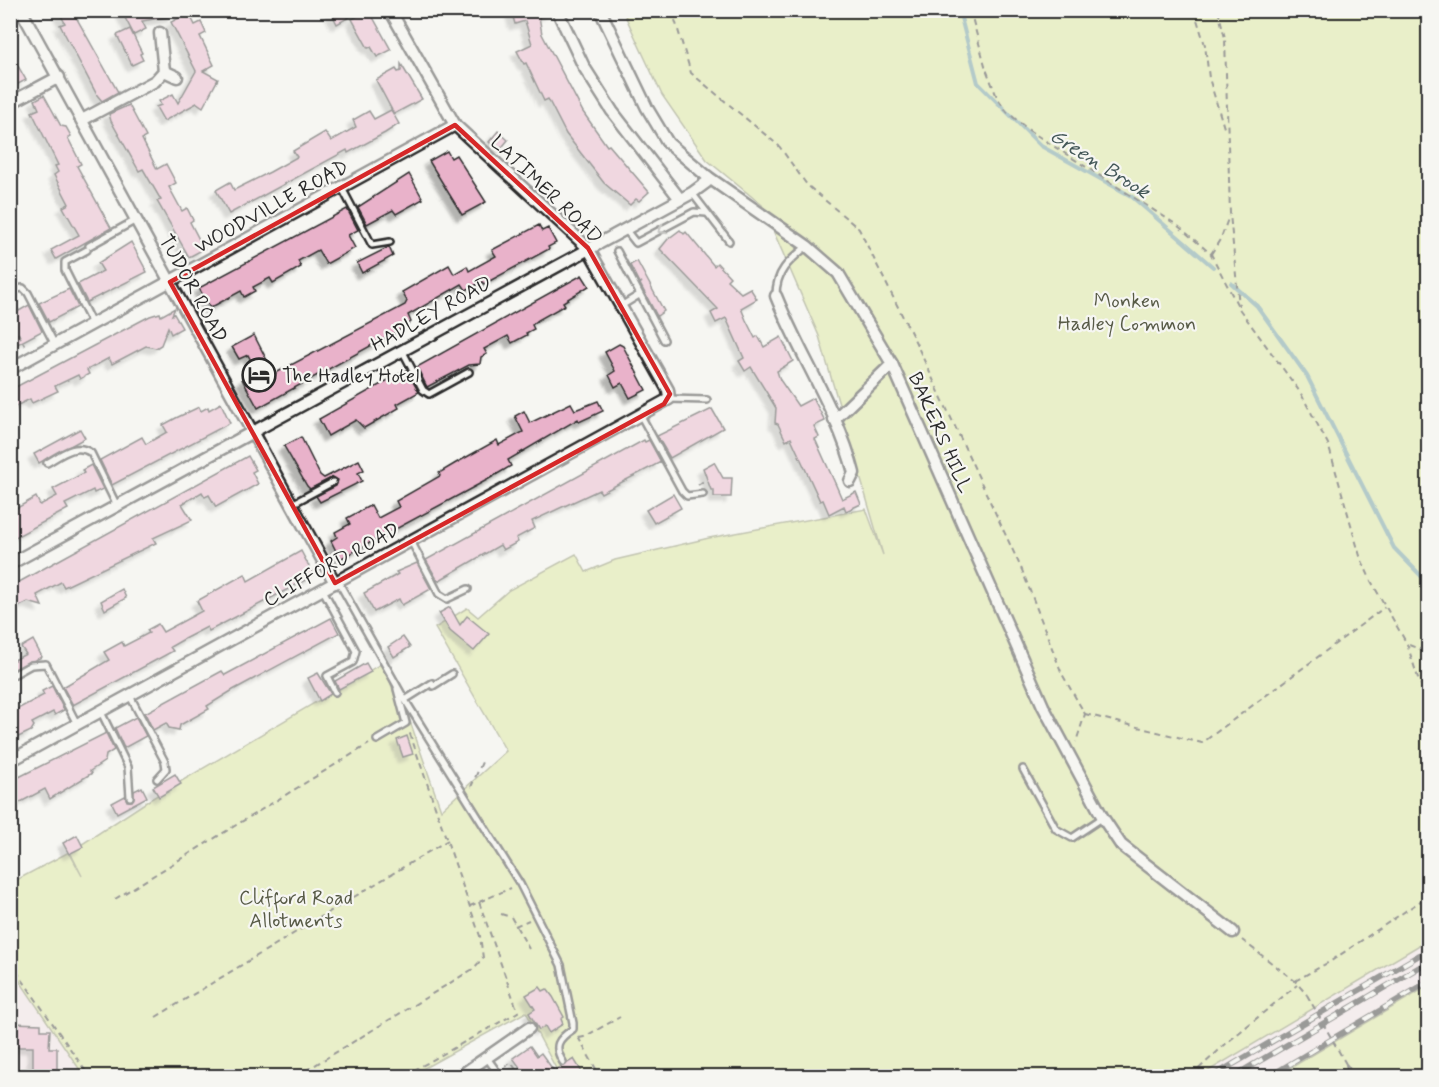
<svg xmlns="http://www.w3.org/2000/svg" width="1439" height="1087" font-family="Mynerve,sans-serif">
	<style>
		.built { fill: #f2e2e6 }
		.green { fill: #dae698; stroke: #828862; stroke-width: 1.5 }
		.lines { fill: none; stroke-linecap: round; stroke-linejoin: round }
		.stream { stroke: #649598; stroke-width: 4 }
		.building { fill: #e9b2ca; stroke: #2b2b2b; stroke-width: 1.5; filter: url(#shadow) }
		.service-casing { stroke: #2b2b2b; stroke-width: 10 }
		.minor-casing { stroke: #2b2b2b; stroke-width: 15 }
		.path { stroke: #2b2b2b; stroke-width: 2; stroke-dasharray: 6 4.5; stroke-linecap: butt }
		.service { stroke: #f6f6f2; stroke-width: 5 }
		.minor { stroke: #f6f6f2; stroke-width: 10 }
		.rail-casing { stroke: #2b2b2b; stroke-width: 6 }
		.rail { stroke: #f6f6f2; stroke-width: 4; stroke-dasharray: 11; stroke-linecap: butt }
		.path-bridge { stroke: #2b2b2b; stroke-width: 2; stroke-dasharray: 6 4.5; stroke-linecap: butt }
		.oneway { stroke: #90908e }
		.marked { fill: none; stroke: #d62828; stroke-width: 4.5; stroke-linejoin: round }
		.labels { text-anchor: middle; stroke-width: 4.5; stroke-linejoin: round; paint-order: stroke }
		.street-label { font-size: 20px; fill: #2b2b2b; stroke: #f6f6f2 }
		.park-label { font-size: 20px; fill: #575a46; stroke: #f6f6f2 }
		.poi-label { font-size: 20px; fill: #2b2b2b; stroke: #f6f6f2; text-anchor: start }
		.water-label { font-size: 21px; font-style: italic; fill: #435758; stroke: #f6f6f2 }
	</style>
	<defs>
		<filter id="shadow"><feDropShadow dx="-5.5" dy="5.5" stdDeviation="1.5" flood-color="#0004"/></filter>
	</defs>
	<rect width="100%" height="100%" fill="#f6f6f2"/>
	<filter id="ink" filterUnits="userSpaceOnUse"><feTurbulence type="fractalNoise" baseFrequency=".0167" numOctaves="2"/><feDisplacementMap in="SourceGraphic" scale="12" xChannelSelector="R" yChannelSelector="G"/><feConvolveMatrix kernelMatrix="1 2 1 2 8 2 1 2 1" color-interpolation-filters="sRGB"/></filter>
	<g filter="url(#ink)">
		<!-- built -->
		<g class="built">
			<path d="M1428,940V986L1277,1076H1200Z"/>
			<path d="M10,968L44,1017L84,1076H11Z"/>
		</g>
		<!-- green -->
		<g class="green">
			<path d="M623,11H1428V940L1200,1076H560L526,1012L410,1076H84L11,968V883L69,852L82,876L70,852L151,799L384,662L398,706L404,704L441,810L506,751L435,628L467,608L478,617L509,590L576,554L586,572L615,560L709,538L866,509L883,555L819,336L762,205L707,160L662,95Z"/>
			<path d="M1428,986V1076H1277Z"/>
		</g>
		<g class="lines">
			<!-- stream -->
			<g class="stream">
				<path d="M959,10L978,83L1041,146L1131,196L1213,267"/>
				<path d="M1231,283L1257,306L1307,376L1394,548L1428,583"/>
			</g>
		</g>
		<!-- building -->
		<g class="building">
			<path d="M58,10H72L118,92L102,101L97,95L60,25L65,23Z"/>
			<path d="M121,10H173V16L142,21L146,29L134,35Z"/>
			<path d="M330,10H362L337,24Z"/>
			<path d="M369,10L391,50L377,57L371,47L368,48L352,19Z"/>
			<path d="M511,10H550V13L539,16L542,34L583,112L607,146L609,145L649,192L639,201L636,199L630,205L604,183L566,134L548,99L544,101L526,63L524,64L517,51L532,44L525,21L515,24Z"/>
			<path d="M189,13L195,25L201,22L206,33L200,36L214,65L203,71L218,79L203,107L197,103L164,121L156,107L161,105L159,101L173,94L178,103L196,71L171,22Z"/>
			<path d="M130,29L142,53L140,54L143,60L132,65L117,35Z"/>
			<path d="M10,52L26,80L10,88Z"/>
			<path d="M401,64L422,99L394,114L376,80L396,69L398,72L401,71Z"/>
			<path d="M44,95L61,126L66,127L71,136L68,138L81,164L77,166L111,228L56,259L51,250L79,235L63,207L69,204L54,175L58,172L55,166L58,165L32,112L39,109L35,100Z"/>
			<path d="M129,105L146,137L142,139L157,169L166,164L176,183L169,187L182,211L187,208L193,220L190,222L204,249L189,257L157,201L161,200L143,169L139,171L111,121L109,114Z"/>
			<path d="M391,110L399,124L385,133L348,153L347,150L229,214L216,190L230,182L234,190L270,172L297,157L293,151L325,132L331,141L356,127L353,120L369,111L374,119Z"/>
			<path d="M498,131L508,140L499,151L489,142Z"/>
			<path d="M447,151L451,158L456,155L486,202L462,215L429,161Z"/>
			<path d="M409,174L423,199L396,214L393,210L367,224L358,207Z"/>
			<path d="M347,209L358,230L348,235L355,248L326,264L318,250L298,261L301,267L273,283L270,278L253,287L255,291L244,297L241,291L210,308L199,288Z"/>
			<path d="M539,225L542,231L548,228L556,243L548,247L549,249L484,284L482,282L466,290L462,284L408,315L411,322L405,327L258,408L242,379L257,372L248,355L239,359L232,347L254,335L274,374L405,305L407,301L402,292L449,265L454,274L467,266L469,271L496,256L492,250Z"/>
			<path d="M680,230L684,234L686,232L714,266L717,263L730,277L727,280L741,293L750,288L757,299L741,308L746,320L755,338L758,336L764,347L781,337L793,361L777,371L780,380L798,406L813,398L825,421L814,426L819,437L815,439L835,483L842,499L856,492L861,504L846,511L844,506L829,514L823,500L820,501L791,438L786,441L778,424L775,423L776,408L751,367L745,371L739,361L744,358L726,318L716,323L711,313L718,309L660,249L668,239Z"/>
			<path d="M131,242L147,272L87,302L78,284L103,271L98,263Z"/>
			<path d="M389,247L393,256L362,273L357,263Z"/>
			<path d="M637,261L664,311L657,316L640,284L642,282L639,283L630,265Z"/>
			<path d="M582,275L589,286L563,302L565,305L538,320L532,325L534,329L526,333L527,335L512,343L508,336L484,349L487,354L481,357L480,364L469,365L427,387L417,367Z"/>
			<path d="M69,289L78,307L49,322L39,303Z"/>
			<path d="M10,295L19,311L29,305L42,331L10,348Z"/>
			<path d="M175,308L172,315L174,314L182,328L171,334L168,327L161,345L156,348L146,346L112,364L109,358L87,370L89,374L80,379L78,375L55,386L58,391L32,403L30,399L10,409V390L150,316L160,313L161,316Z"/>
			<path d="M619,344L623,346L646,390L630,398L622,383L615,387L609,375L615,371L605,352Z"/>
			<path d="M406,370L419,392L397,404L399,408L364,428L356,420L328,436L319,419Z"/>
			<path d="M598,401L603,411L579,422L578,419L508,460L511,466L487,480L340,559L331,541L337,537L335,532L350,524L347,518L371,505L378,518L399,507L396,501L440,476L439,473L456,463L497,440L499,445L523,432L515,416L524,411L530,423L571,403L575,410Z"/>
			<path d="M221,403L230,423L112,485L100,460L142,437L146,444L167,432L163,425L176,418L199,407L201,411L208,407L209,410Z"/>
			<path d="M712,409L723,428L670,458L657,436Z"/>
			<path d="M80,429L85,438L39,463L34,454Z"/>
			<path d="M301,437L320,475L324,478L359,460L364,470L358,473L362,481L320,502L316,496L336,486L338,480L333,477L310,489L307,486L284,446Z"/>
			<path d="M644,440L645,442L649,440L661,462L601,493L599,490L532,521L535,528L516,538L518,542L503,550L500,545L438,581L426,560Z"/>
			<path d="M248,456L256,470L252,472L258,484L216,507L209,495L205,497L202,492L182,504L192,520L153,538L156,543L64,587L61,582L37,595L42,606L28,602L10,611V587Z"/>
			<path d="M714,462L723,478H732L731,497H714V490H711L703,468Z"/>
			<path d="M91,465L103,489L94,493L93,490L65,504L68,509L10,540V512L36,497L40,505L57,496L53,489L84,473L82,470Z"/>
			<path d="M673,494L681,508L654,523L646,510Z"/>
			<path d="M301,551L313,574L311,577L209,631L207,627L184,639L170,647L173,651L73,705L63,687L109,660L104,652L122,642L124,646L149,633L147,630L158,624L163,632L202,611L197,601L245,574L248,581Z"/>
			<path d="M417,563L431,589L402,605L399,599L374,612L364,593L393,577L398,574L396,572Z"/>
			<path d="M122,589L126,598L105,610L101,601Z"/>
			<path d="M450,607L460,625L467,616L489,634L474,651L450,631L439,613Z"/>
			<path d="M331,618L339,633L233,690L207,706L209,709L180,725L179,730L169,728L166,723L153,730L145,713L222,671L225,675Z"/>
			<path d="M403,637L410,647L394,657L388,647Z"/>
			<path d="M33,640L42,657L10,671V662L26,654L21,647Z"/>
			<path d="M366,663L371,672L339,689L335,681Z"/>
			<path d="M318,673L331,694L320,701L308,678Z"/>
			<path d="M52,686L64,710L55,715L53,712L32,723L34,726L31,731L10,741V713L44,695L42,691Z"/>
			<path d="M136,717L146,736L124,748L115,728Z"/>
			<path d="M106,733L114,750L106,755L105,761L90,771L92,773L50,799L45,789L15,805L10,797V768L17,778Z"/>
			<path d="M407,736L413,754L403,757L397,740Z"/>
			<path d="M175,774L181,784L159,797L153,787Z"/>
			<path d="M142,787L147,797L117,813L112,803L125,796L127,801H132L134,791Z"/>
			<path d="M77,835L83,847L69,854L63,843Z"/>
			<path d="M540,987L543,991L547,989L553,997L564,1017L561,1019L563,1024L549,1033L545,1026L539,1030L529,1013L535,1009L526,995Z"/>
			<path d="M13,1023L41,1024V1030H50L49,1048H57V1077H33V1047H10Z"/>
			<path d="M530,1046L537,1056L541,1053L554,1071L574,1059L585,1077H527L513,1058Z"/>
		</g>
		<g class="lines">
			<defs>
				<g id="service">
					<path d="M342,188L372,245L390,242"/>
					<path d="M692,193L729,241"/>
					<path d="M625,229L636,243L694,212L706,213"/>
					<path d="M89,246L136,220"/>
					<path d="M87,250L65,262V270L92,324"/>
					<path d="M617,251L664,340"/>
					<path d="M10,290L23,288L28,293L55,345"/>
					<path d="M776,295C776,271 789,261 807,246"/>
					<path d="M621,306L639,295"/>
					<path d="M402,350L423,390L429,394L469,372"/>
					<path d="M669,399L707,400"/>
					<path d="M641,416L682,491L687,496L703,494"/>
					<path d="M47,463C61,455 76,442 91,453L117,506"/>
					<path d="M292,504L333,482"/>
					<path d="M411,541L439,594L447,599L468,589"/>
					<path d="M338,581L405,700L432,683L433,686L452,674"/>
					<path d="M323,590L356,651L353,662L327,676L335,692"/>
					<path d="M11,676L31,665L46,664L77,724"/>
					<path d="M130,696L165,762L166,769L157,779"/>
					<path d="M405,700L520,884L561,965L573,1023V1029C558,1039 553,1046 563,1062"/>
					<path d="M101,712L128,767L130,797"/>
					<path d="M377,740L406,723L397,689"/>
					<path d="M1023,769L1056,829L1072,838L1102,818"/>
					<path d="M487,1058L500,1076"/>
				</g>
				<g id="minor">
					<path d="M21,10L335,583"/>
					<path d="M557,10L584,67L612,111L680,199"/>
					<path d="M600,10L647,108L668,143L708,177L807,246L838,273L892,364L1043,706L1103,818L1121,845L1233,932"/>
					<path d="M164,71L177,77"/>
					<path d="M10,103L59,77"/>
					<path d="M82,120L155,81L164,71L160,33"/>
					<path d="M776,296C800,356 838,411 854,473L850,481"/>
					<path d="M10,369L455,125"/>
					<path d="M834,420L892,364"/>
					<path d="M10,564L692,193L707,182L708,177"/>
					<path d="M10,761L669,399L668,390L588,248L455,125L390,10"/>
					<path d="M460,1076L529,1028"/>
				</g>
			</defs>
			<!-- service casing -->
			<use href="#service" class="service-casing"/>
			<!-- minor casing -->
			<use href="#minor" class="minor-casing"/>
			<!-- path -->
			<g class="path">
				<path d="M672,10L691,73L779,146L807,185L859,229L916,343L1022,570L1062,674L1085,714L1076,742"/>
				<path d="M970,10L986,69L997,97L1007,112L1030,131L1177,225L1211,254L1240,310L1300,392L1328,444L1360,556L1371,581L1407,644L1419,681L1428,697"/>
				<path d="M1194,10L1205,45L1209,78L1225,131"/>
				<path d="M1218,10L1225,38L1230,214L1239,306"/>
				<path d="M1211,254L1221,238L1229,216"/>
				<path d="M18,333L25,346"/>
				<path d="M698,485L708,478"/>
				<path d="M1409,645L1428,652"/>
				<path d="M1085,714L1202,743L1385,607"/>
				<path d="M471,787L482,762"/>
				<path d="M115,899L369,744"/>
				<path d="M470,906L511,888"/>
				<path d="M501,914L511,917L529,949"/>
				<path d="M515,926L529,920"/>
				<path d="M1242,940L1295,981L1307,995"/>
				<path d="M10,962L89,1076"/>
				<path d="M1295,981L1331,961L1428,896"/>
				<path d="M156,1017L448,840"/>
				<path d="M578,1037L600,1076"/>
				<path d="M579,1038L584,1037L620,1017"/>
				<path d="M1346,1064L1356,1076"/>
				<path d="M1346,1064L1348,1076"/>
				<path d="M505,1067L511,1062L520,1076"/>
				<path d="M297,1076L473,969L483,958L480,936L409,731"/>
				<path d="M404,1076L518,1012L479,902"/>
				<path d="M1191,1076L1229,1041L1297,985"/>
			</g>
			<!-- service -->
			<use href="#service" class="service"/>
			<!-- minor -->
			<use href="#minor" class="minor"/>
			<defs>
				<g id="rail">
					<path d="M1213,1076L1428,950"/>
					<path d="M1234,1076L1428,962"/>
					<path d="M1270,1076L1428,982"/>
				</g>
			</defs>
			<!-- rail casing -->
			<use href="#rail" class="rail-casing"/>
			<!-- rail -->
			<use href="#rail" class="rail"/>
			<!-- path-bridge -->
			<path class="path-bridge" d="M1307,995L1346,1064"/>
		</g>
		<!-- one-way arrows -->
		<defs><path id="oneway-chevron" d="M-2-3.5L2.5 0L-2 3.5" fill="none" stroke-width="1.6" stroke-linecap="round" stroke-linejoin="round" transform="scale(1.5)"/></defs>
		<use class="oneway" href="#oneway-chevron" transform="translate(662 230) rotate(151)"/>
	</g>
	<!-- marked area -->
	<path d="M0 0H1439V1087H0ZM455,125L588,248L670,394L664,404L335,583L170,282Z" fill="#f6f6f2" fill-opacity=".55" fill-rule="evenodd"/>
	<path class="marked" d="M455,125L588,248L670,394L664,404L335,583L170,282Z"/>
	<!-- icons -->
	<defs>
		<symbol id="hotel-ring" viewBox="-11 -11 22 22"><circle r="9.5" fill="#f6f6f2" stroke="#2b2b2b" stroke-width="1.5"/><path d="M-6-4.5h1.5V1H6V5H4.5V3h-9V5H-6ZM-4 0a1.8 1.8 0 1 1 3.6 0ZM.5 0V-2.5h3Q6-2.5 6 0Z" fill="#2b2b2b"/></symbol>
	</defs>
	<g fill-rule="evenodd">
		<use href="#hotel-ring" x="240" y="356" width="38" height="38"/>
	</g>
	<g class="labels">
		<!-- street labels -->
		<g class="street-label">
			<text transform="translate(547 189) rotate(44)" y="7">LATIMER ROAD</text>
			<text transform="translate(271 206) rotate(-29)" y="7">WOODVILLE ROAD</text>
			<text transform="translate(194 288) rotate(61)" y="7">TUDOR ROAD</text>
			<text transform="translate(431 313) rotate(-29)" y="7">HADLEY ROAD</text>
			<text transform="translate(941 432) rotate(66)" y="7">BAKERS HILL</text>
			<text transform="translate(331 564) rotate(-29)" y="7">CLIFFORD ROAD</text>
		</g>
		<!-- park labels -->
		<g class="park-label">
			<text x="1127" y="307">Monken<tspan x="1127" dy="23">Hadley Common</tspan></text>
			<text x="296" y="904">Clifford Road<tspan x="296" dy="23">Allotments</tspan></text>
		</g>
		<!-- poi labels -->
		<g class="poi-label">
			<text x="282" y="382">The Hadley Hotel</text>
		</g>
		<!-- water labels -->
		<g class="water-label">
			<text transform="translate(1100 163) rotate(32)" y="7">Green Brook</text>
		</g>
	</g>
	<!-- margin -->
	<rect width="1439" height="1087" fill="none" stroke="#f6f6f2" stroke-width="36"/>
	<rect x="18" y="18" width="1403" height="1051" fill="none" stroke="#2b2b2b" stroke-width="2" filter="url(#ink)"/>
</svg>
